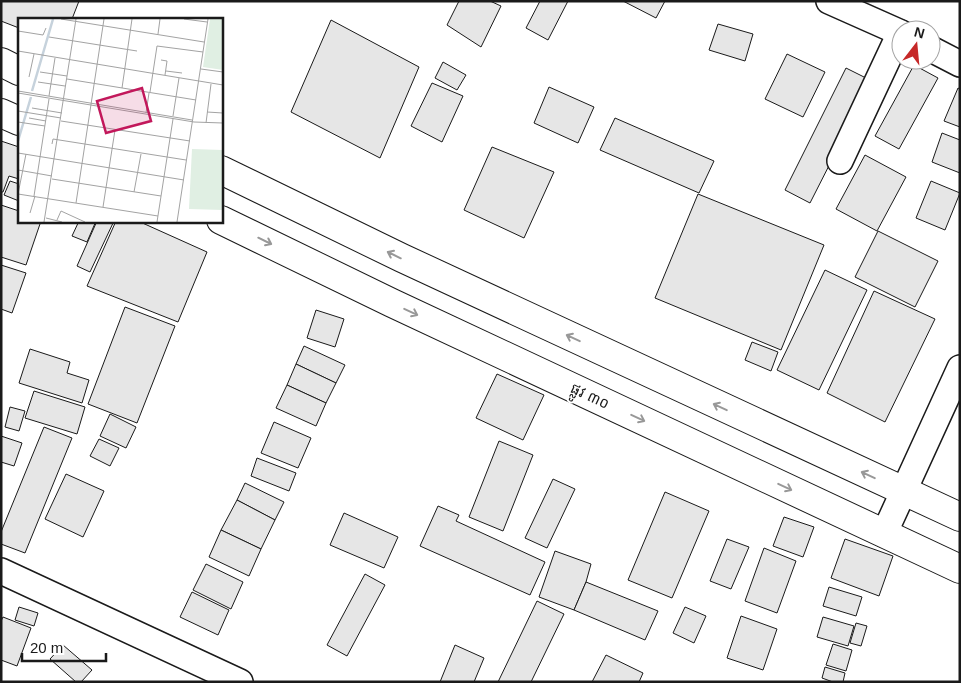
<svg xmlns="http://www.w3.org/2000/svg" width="961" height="683" font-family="Helvetica,'Noto Sans Khmer',sans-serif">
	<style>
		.building { fill: #e6e6e6; stroke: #1a1a1a }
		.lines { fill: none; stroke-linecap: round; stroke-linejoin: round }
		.minor-casing { stroke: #1a1a1a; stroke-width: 28 }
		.tertiary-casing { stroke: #1a1a1a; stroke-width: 30 }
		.minor { stroke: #fff; stroke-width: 25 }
		.tertiary { stroke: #fff; stroke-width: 28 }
		.oneway { stroke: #989898 }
		.labels { text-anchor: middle; stroke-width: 4; stroke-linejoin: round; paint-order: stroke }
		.street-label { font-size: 15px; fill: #1a1a1a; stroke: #fff }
		.inset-river { fill: none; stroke: #c6d2dc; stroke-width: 2.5 }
		.inset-road { fill: none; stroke: #a3a3a3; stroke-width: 1 }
		.view { fill: #c2185b; fill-opacity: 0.15; stroke: #c2185b; stroke-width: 2.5 }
		.inset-edge { fill: none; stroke: #1a1a1a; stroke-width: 2.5 }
	</style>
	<rect width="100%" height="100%" fill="#fff"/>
	<!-- building -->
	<g class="building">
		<path d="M1,1H79L72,19H19V28L1,21Z"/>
		<path d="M459,1H490L501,6L481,47L447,25Z"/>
		<path d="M540,1H568L548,40L526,28Z"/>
		<path d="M623,1H665L656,18Z"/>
		<path d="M331,20L419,67L380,158L291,112Z"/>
		<path d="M718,24L753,34L745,61L709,50Z"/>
		<path d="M787,54L825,72L803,117L765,99Z"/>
		<path d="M443,62L466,75L457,90L435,78Z"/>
		<path d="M914,65L938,78L899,149L875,136Z"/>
		<path d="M846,68L872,81L810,203L785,190Z"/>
		<path d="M432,83L463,96L442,142L411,126Z"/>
		<path d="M549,87L594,107L578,143L534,123Z"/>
		<path d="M958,88L960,89V127L944,121Z"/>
		<path d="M615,118L714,161L699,193L600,150Z"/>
		<path d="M942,133L960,140V173L932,162Z"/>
		<path d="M1,141L19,147V179L9,176L3,192H1Z"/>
		<path d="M492,147L554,172L524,238L464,210Z"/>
		<path d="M865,155L906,177L877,231L836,209Z"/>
		<path d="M10,181L19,184V201L4,195Z"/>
		<path d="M931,181L960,193L945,230L916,218Z"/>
		<path d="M698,194L824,245L781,350L655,298Z"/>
		<path d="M1,205L19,211V221H41L26,265L1,257Z"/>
		<path d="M79,221H96L87,242L72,236Z"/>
		<path d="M97,221H114L90,272L77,266Z"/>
		<path d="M116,221H138L207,252L178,322L87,286Z"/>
		<path d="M878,231L938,261L915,307L855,277Z"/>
		<path d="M1,265L26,273L12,313L1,309Z"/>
		<path d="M825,270L867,290L819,390L777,370Z"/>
		<path d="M874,291L935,319L885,422L827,393Z"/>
		<path d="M125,307L175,326L137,423L88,404Z"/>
		<path d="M316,310L344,319L335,347L307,338Z"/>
		<path d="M752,342L778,352L771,371L745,360Z"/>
		<path d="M304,346L345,365L336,383L296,364Z"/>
		<path d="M30,349L70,362L67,373L89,380L82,403L19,383Z"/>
		<path d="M296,364L336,383L326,403L287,385Z"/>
		<path d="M497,374L544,395L523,440L476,418Z"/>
		<path d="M287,385L326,403L316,426L276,408Z"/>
		<path d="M34,391L85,407L77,434L25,418Z"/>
		<path d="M10,407L25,411L19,431L5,427Z"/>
		<path d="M110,414L136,427L126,448L100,436Z"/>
		<path d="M274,422L311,438L298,468L261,453Z"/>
		<path d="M44,427L72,438L25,553L1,544V532Z"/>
		<path d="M1,436L22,443L14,466L1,462Z"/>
		<path d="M99,439L119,448L110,466L90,456Z"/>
		<path d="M499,441L533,455L503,531L469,517Z"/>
		<path d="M257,458L296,473L289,491L251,476Z"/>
		<path d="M66,474L104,491L83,537L45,519Z"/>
		<path d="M553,479L575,489L547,548L525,538Z"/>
		<path d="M245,483L284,502L275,520L237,500Z"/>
		<path d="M665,492L709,511L672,598L628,580Z"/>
		<path d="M237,500L275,520L261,549L221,530Z"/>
		<path d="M438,506L459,515L456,521L545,562L530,595L420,546Z"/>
		<path d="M344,513L398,537L384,568L330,545Z"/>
		<path d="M784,517L814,527L803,557L773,546Z"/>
		<path d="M221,530L261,549L249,576L209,557Z"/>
		<path d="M727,539L749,547L731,589L710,581Z"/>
		<path d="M845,539L893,556L879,596L831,578Z"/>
		<path d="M764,548L796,561L777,613L745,601Z"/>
		<path d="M555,551L591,564L586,582L574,610L539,597Z"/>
		<path d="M206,564L243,582L231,609L193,590Z"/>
		<path d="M365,574L385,585L347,656L327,645Z"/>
		<path d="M586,582L658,611L645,640L574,610Z"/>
		<path d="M829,587L862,597L856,616L823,606Z"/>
		<path d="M192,592L229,610L218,635L180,617Z"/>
		<path d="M537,601L564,614L531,682H498Z"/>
		<path d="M19,607L38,613L34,626L15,620Z"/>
		<path d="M685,607L706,616L694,643L673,633Z"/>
		<path d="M741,616L777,629L763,670L727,658Z"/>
		<path d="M3,617L31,628L17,666L1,660V621Z"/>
		<path d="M823,617L854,626L848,646L817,637Z"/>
		<path d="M856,623L867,626L861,646L850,643Z"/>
		<path d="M833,644L852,650L846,671L826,665Z"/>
		<path d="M63,645L92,670L81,682H76L50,659Z"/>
		<path d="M455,645L484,658L474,682H440Z"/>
		<path d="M606,655L643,673L639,682H592Z"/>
		<path d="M825,667L845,673L843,682H833L822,678Z"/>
	</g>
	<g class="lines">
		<defs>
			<g id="minor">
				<path d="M829,1L901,33"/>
				<path d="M931,49L960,64"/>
				<path d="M840,161L900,33"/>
				<path d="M884,534L960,368"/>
				<path d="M1,571L240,682"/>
			</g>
			<g id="tertiary">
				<path d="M1,62L19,71"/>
				<path d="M1,113L19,121"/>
				<path d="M221,170L402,258L960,517"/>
				<path d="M221,220L392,303L960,569"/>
			</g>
		</defs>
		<!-- minor casing -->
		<use href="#minor" class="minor-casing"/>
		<!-- tertiary casing -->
		<use href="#tertiary" class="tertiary-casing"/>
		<!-- minor -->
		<use href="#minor" class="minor"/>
		<!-- tertiary -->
		<use href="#tertiary" class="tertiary"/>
	</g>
	<!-- one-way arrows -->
	<defs><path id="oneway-shaft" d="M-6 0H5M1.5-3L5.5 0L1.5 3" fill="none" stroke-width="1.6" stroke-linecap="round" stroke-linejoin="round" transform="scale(1.25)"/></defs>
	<g class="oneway">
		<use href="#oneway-shaft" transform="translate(265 241) rotate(26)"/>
		<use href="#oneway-shaft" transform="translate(394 255) rotate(-154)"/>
		<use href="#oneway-shaft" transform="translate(411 312) rotate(25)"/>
		<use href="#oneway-shaft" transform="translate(573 338) rotate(-155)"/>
		<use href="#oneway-shaft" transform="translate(720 407) rotate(-155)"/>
		<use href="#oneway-shaft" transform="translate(638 418) rotate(25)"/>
		<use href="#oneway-shaft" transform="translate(868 475) rotate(-155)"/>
		<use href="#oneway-shaft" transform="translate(785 487) rotate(25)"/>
	</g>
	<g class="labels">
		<!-- street labels -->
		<g class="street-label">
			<text transform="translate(590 396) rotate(25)" y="5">ផ្លូវ ៣០</text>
		</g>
	</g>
	<!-- overview -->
	<g transform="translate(18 18)">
		<rect width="205" height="205" fill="#fff"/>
		<path d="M174,131L205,132V192L171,191Z" fill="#e0efe3"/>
		<path d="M192,1H205V52L185,49Z" fill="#e0efe3"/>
		<path class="inset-river" d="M14,73L35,1M0,123L13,79"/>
		<path class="inset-road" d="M43,1L186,24M166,1L189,4M0,13L25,17L28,10M140,16L142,1M31,19L119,33M0,33L205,67M143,42L149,43L147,57M183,51L205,54M148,53L164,55M22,54L49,58M11,59L16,36M49,61L178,82M20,64L47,68M104,70L114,1M0,73L174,102M132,74L139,28L185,34M0,75L176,104L205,105M31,78L37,40M14,90L44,95M0,93L43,100M189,94L205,95M128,95L131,75M155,98L161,60M11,100L28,103M43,103L172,123M0,104L27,108M188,105L193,66M34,126L35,121L168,142M0,135L166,162M0,152L34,158M34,161L143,178M116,174L123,136M0,176L140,198M0,176L8,136M16,178L31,81M58,185L86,1M85,189L97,112M12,195L17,178M28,200L44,204M39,202L43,193L67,204M26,204L58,1M139,204L155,101M159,204L190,1"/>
		<path class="view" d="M124,70L133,103L88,115L79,83Z"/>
		<rect width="205" height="205" class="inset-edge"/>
	</g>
	<!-- border -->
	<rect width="961" height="683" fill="none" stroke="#1a1a1a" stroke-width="5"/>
	<!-- north arrow -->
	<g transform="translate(916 45) rotate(16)"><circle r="24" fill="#ffffff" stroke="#a3a3a3"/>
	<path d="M0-4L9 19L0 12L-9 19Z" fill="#c62828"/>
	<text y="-8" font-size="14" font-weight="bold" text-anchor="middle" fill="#1a1a1a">N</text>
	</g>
	<!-- scale -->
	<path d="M22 653v8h84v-8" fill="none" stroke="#1a1a1a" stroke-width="2.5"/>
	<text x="30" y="653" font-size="15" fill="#1a1a1a" stroke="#ffffff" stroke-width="4" paint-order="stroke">20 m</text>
</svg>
